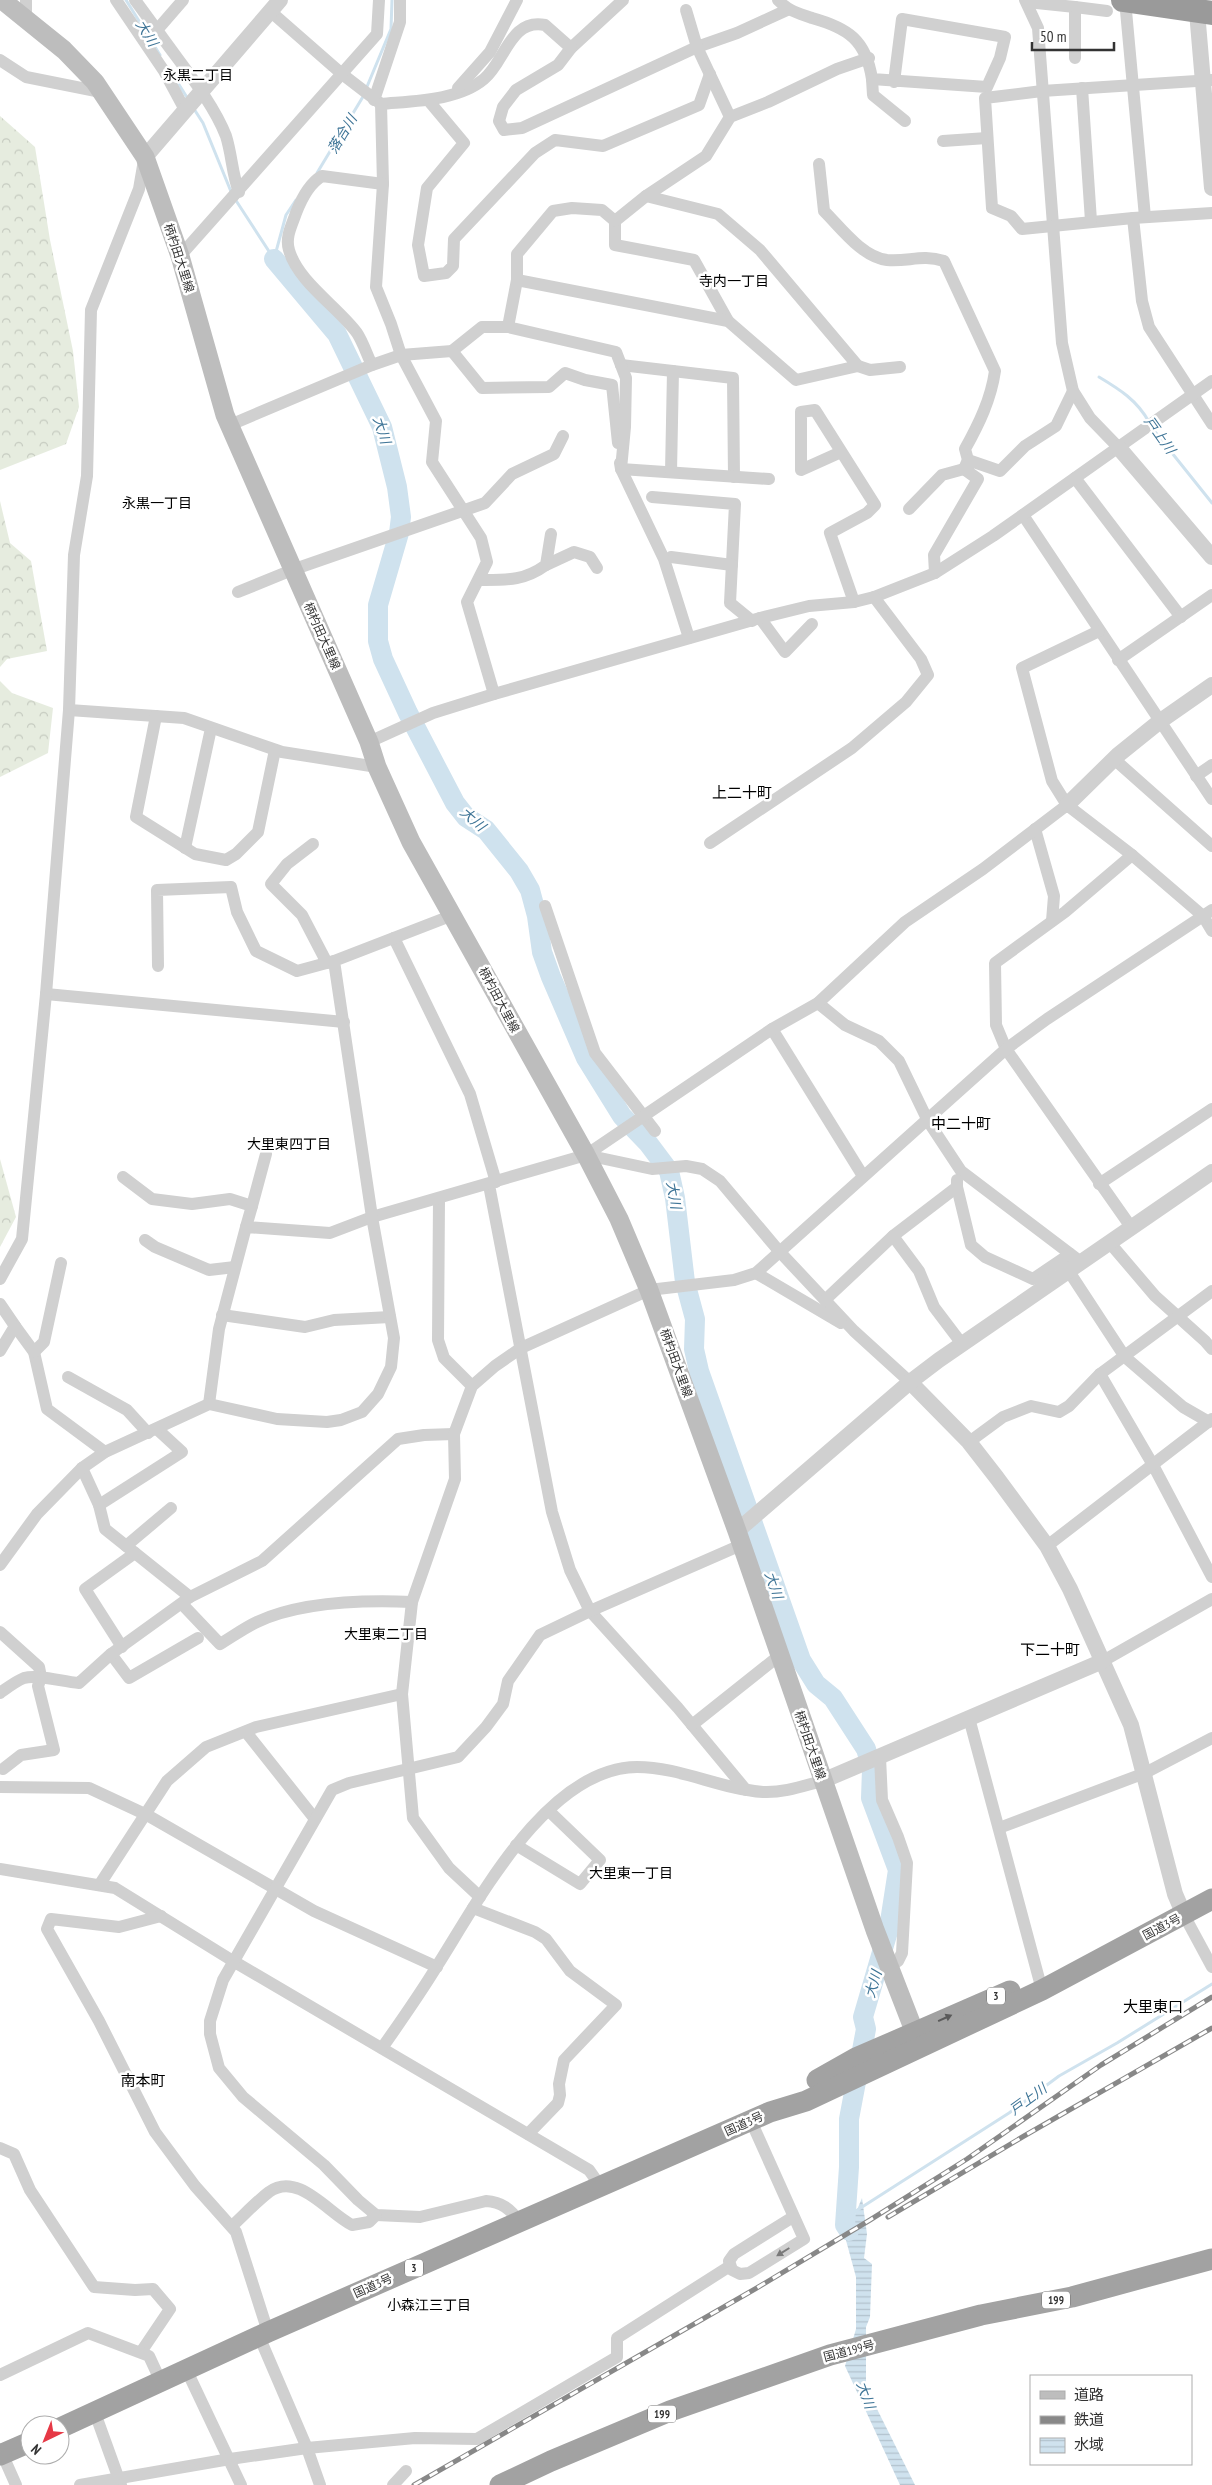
<svg xmlns="http://www.w3.org/2000/svg" width="1212" height="2485" font-family="'PT Sans Narrow','Noto Sans JP',sans-serif">
	<style>
		.forest { fill: url(#forest-crowns) }
		.water { fill: url(#water-rules) }
		.lines { fill: none; stroke-linecap: round; stroke-linejoin: round }
		.stream { stroke: #cfe2ee; stroke-width: 3 }
		.river { stroke: #cfe2ee; stroke-width: 20 }
		.minor { stroke: #d0d0d0; stroke-width: 12 }
		.tertiary { stroke: #d0d0d0; stroke-width: 16 }
		.secondary { stroke: #bdbdbd; stroke-width: 19 }
		.trunk { stroke: #a2a2a2; stroke-width: 21 }
		.rail-casing { stroke: #888; stroke-width: 5 }
		.rail { stroke: #fff; stroke-width: 3; stroke-dasharray: 9; stroke-linecap: butt }
		.motorway-bridge { stroke: #9a9a9a; stroke-width: 24 }
		.oneway { fill: #5a5a5a }
		.oneway2 { fill: #7a7a7a }
		.labels { text-anchor: middle; stroke-width: 5; stroke-linejoin: round; paint-order: stroke }
		.shield { fill: #fff; stroke: #707070; stroke-width: 1 }
		.shield-label { font-size: 11px; font-weight: bold; fill: #333 }
		.street-label { font-size: 12px; fill: #333; stroke: #fff }
		.water-label { font-size: 14px; font-style: italic; fill: #3f7597; stroke: #fff }
		.neighbourhood-label { font-size: 14px; fill: #000; stroke: #fff }
		.quarter-label { font-size: 15px; fill: #000; stroke: #fff }
	</style>
	<defs>
		<pattern id="forest-crowns" width="20" height="18" patternUnits="userSpaceOnUse" patternTransform="scale(1.25)"><rect width="20" height="18" fill="#e6ecdf"/><path d="M2 6a3 3 0 1 1 6 0M12 15a3 3 0 1 1 6 0" fill="none" stroke="#c6cbc0"/></pattern>
		<pattern id="water-rules" width="6" height="5" patternUnits="userSpaceOnUse" patternTransform="scale(1.25)"><rect width="6" height="5" fill="#cfe2ee"/><path d="M0 2.5h6" fill="none" stroke="#b2c2cd"/></pattern>
	</defs>
	<rect width="100%" height="100%" fill="#fff"/>
	<!-- forest -->
	<g class="forest">
		<path d="M0,116L35,147L50,240L73,351L79,407L66,444L0,470Z"/>
		<path d="M0,501L10,543L31,561L47,651L7,659L0,667Z"/>
		<path d="M0,681L12,693L53,708L48,753L0,777Z"/>
		<path d="M0,1159L16,1217L0,1247Z"/>
	</g>
	<!-- water -->
	<path class="water" d="M839,2177L848,2208L854,2217L862,2198L867,2234L864,2258L872,2264L870,2317L866,2327V2387L915,2485H900L845,2366L856,2329V2277L841,2222Z"/>
	<g class="lines">
		<!-- stream -->
		<g class="stream">
			<path d="M126,0L160,55"/>
			<path d="M178,83L188,99"/>
			<path d="M366,89L391,29L392,0"/>
			<path d="M194,109L203,123L232,194"/>
			<path d="M317,173L364,95"/>
			<path d="M235,199L274,259"/>
			<path d="M274,259L286,215L296,200"/>
			<path d="M1099,377C1119,389 1137,400 1149,422"/>
			<path d="M1152,428L1212,503"/>
			<path d="M848,2216L1009,2113L1059,2076L1117,2043L1212,1984"/>
		</g>
		<!-- river -->
		<path class="river" d="M274,259L337,334L382,427L397,487L401,517L399,533L378,605V641L383,659L408,713L455,803L466,817L486,830L519,871L530,890L537,916L542,952L551,977L586,1058L622,1116L648,1143L669,1171L675,1198L685,1282L695,1319L694,1349L699,1371L801,1660L816,1684L833,1698L866,1749L872,1769L871,1798L898,1870L889,1928L863,2017L866,2029L849,2119V2167L845,2225L849,2231"/>
		<!-- minor -->
		<g class="minor">
			<path d="M26,0V18"/>
			<path d="M116,0L164,71L185,110"/>
			<path d="M135,0L157,30"/>
			<path d="M183,0L157,30C179,62 212,100 226,136C232,155 232,174 239,192"/>
			<path d="M623,0L571,48L558,65L516,90L503,107L499,121L504,130L522,128L697,47L737,33L787,10"/>
			<path d="M778,0C788,11 798,13 812,18C848,28 866,40 872,79L987,87L1000,58L1005,37L902,19L894,82"/>
			<path d="M1025,0L1038,28L1062,343L1073,391L1090,418L1119,448"/>
			<path d="M1125,0L1145,217"/>
			<path d="M1027,2L1075,7V58"/>
			<path d="M1075,7L1107,11"/>
			<path d="M686,10L697,47L730,117"/>
			<path d="M270,11L342,74L381,104C413,101 458,101 484,79C505,62 510,18 545,25L571,48"/>
			<path d="M0,60L26,77L101,92"/>
			<path d="M872,79L873,95L905,121"/>
			<path d="M1212,80L1042,91L985,98L992,208L1011,216L1022,229L1133,218L1212,213"/>
			<path d="M458,88L490,52L517,0"/>
			<path d="M1082,88L1091,221"/>
			<path d="M374,100L400,22V0"/>
			<path d="M428,100L464,143L427,188L418,245L424,276L446,273L453,266L454,239L535,153L555,140L603,146L699,105L710,74"/>
			<path d="M381,104L383,184L376,287L391,324L401,355L436,421L432,462L481,538L487,562L467,602L494,694"/>
			<path d="M943,141L987,138"/>
			<path d="M819,164L824,211C841,228 862,257 887,260C908,262 922,254 944,261L995,371C991,399 979,424 965,449L968,460"/>
			<path d="M646,196L615,221V245L694,260L728,321"/>
			<path d="M1133,218L1142,301L1149,327L1212,424"/>
			<path d="M180,256L377,34L379,0"/>
			<path d="M517,280V254L553,211L572,208L602,210L615,221"/>
			<path d="M508,327H482L452,351L482,388L549,387L565,373L585,380L612,385L618,443"/>
			<path d="M372,365C367,355 363,342 357,333C338,307 298,282 289,250C285,237 292,225 296,213C301,200 310,183 322,176L383,184"/>
			<path d="M621,365L733,378L734,477"/>
			<path d="M858,366L870,370L900,367"/>
			<path d="M230,425L372,365L401,355L452,351"/>
			<path d="M841,452L801,470V412L815,410L875,505L867,513L830,533L854,602"/>
			<path d="M620,463L621,469L769,479"/>
			<path d="M671,472L673,371"/>
			<path d="M1075,478L1181,617"/>
			<path d="M652,497L735,504L730,603L752,621"/>
			<path d="M909,509L942,475L964,469"/>
			<path d="M1023,515L1212,799"/>
			<path d="M671,557L732,565"/>
			<path d="M546,565L574,552L590,557L597,568"/>
			<path d="M935,573L934,555L978,479L964,469L968,460L1000,471L1025,446L1056,426L1073,391"/>
			<path d="M480,580C507,580 524,581 546,565L551,534"/>
			<path d="M238,592L292,570L485,503L512,474L554,454L563,436"/>
			<path d="M760,618L785,652L812,624"/>
			<path d="M1099,631L1022,668L1052,781L1067,805L1132,855L1203,916L1212,931"/>
			<path d="M689,638L664,559L621,469L625,427L626,378L616,352L508,327L517,280L728,321L796,380L858,366L760,250L718,214L646,196L706,156L730,117L768,102L837,69L869,58"/>
			<path d="M1118,660L1212,595"/>
			<path d="M69,710L184,718L282,752L377,767"/>
			<path d="M156,716L136,817L195,854L226,860L236,854L258,832L275,750"/>
			<path d="M369,742L433,713L494,694L760,618L809,606L854,602L874,597L935,573L993,536L1212,381"/>
			<path d="M1114,759L1212,846"/>
			<path d="M1196,776L1212,765"/>
			<path d="M1035,829L1054,896L1052,921"/>
			<path d="M710,843L852,748L906,702L928,675L921,659L874,597"/>
			<path d="M313,844L287,864L271,884L302,915L327,963"/>
			<path d="M185,848L210,733"/>
			<path d="M545,906L595,1053L655,1131"/>
			<path d="M394,938L470,1094L496,1182"/>
			<path d="M158,966L157,890L231,887L237,912L256,951L297,971L334,961"/>
			<path d="M46,994L344,1022"/>
			<path d="M818,1003L845,1025L879,1041L899,1061L928,1121L961,1171L1081,1262"/>
			<path d="M772,1029L863,1176"/>
			<path d="M586,1155L652,1169L686,1166L702,1169L720,1181L779,1251L854,1331L910,1382"/>
			<path d="M123,1177L152,1199L192,1204L230,1199L252,1206L246,1227"/>
			<path d="M1099,1184L1212,1109"/>
			<path d="M489,1185L552,1512L570,1570L590,1611L678,1708L746,1790"/>
			<path d="M957,1187L971,1245L985,1257L1033,1279L1070,1254"/>
			<path d="M439,1199L438,1340L444,1358L472,1386"/>
			<path d="M252,1206L266,1154"/>
			<path d="M1131,1227L1006,1049L996,1025L995,963L1065,912L1132,855"/>
			<path d="M893,1236L957,1187V1180"/>
			<path d="M145,1240L155,1247L209,1270L235,1267"/>
			<path d="M1109,1242L1155,1296L1205,1341L1212,1349"/>
			<path d="M1068,1270L1125,1357L1183,1407L1209,1422"/>
			<path d="M756,1273L841,1323"/>
			<path d="M0,1279L22,1239L46,994L69,710L74,555L87,476L91,310L139,189L144,160"/>
			<path d="M825,1300L893,1236L919,1271L934,1307L962,1344"/>
			<path d="M0,1304L15,1326L0,1351"/>
			<path d="M222,1315L305,1327L334,1320L390,1317"/>
			<path d="M15,1326L34,1352L47,1409L105,1452"/>
			<path d="M34,1352L44,1342L61,1263"/>
			<path d="M1100,1374L1153,1465L1212,1577"/>
			<path d="M68,1377L127,1410L148,1433"/>
			<path d="M209,1404L219,1329L246,1227L330,1233L372,1217L586,1155L772,1029L818,1003L905,922L983,869L1067,805"/>
			<path d="M969,1442L1003,1417L1031,1406L1059,1412L1069,1406L1100,1374L1212,1291"/>
			<path d="M82,1468L99,1505L105,1529L190,1597"/>
			<path d="M99,1505L182,1452L157,1429"/>
			<path d="M126,1546L171,1508"/>
			<path d="M1047,1546L1212,1419"/>
			<path d="M0,1565L37,1514L82,1468L105,1452L209,1404L277,1419L327,1422L341,1420L362,1412L378,1394L391,1367L394,1338L372,1217L334,961L453,915"/>
			<path d="M182,1604L220,1644C232,1637 244,1628 257,1622C300,1602 364,1600 412,1602"/>
			<path d="M0,1632L39,1667L41,1677L38,1686L54,1750L21,1755L3,1769"/>
			<path d="M122,1647L85,1589L135,1553"/>
			<path d="M111,1654L129,1678L198,1638"/>
			<path d="M1103,1661L1212,1599"/>
			<path d="M0,1693C7,1688 16,1681 24,1678C38,1674 63,1682 79,1683L111,1654L190,1597L262,1561L398,1439L424,1435L454,1434"/>
			<path d="M969,1718L1042,1990"/>
			<path d="M692,1725L780,1655"/>
			<path d="M246,1732L315,1819"/>
			<path d="M880,1757L882,1800L898,1837L907,1863L902,1953L898,1961L889,1967"/>
			<path d="M0,1787L89,1788L147,1815L314,1911L437,1967"/>
			<path d="M999,1828L1145,1773L1212,1738"/>
			<path d="M516,1845L580,1884L600,1860L549,1811"/>
			<path d="M0,1869L115,1888L233,1961L589,2170L601,2187"/>
			<path d="M100,1884L167,1781L206,1747L256,1727L402,1694"/>
			<path d="M480,1897L449,1868L413,1818L402,1694L412,1602L455,1479L454,1434L472,1386L495,1366L521,1348L649,1290L734,1280L756,1273L1006,1049L1047,1019L1212,910"/>
			<path d="M473,1908L535,1932L546,1939L570,1971L616,2005L564,2060L559,2084L560,2095L558,2103L528,2134"/>
			<path d="M1184,1915L1212,1967"/>
			<path d="M161,1916L119,1927L51,1919L47,1929L99,2021L155,2132L195,2186L236,2232L268,2332"/>
			<path d="M382,2048C401,2021 420,1994 437,1966C479,1900 547,1768 637,1767C680,1767 720,1789 763,1792C783,1793 803,1786 822,1781"/>
			<path d="M751,2121L804,2239L749,2273L740,2274L732,2270L729,2261L734,2254L793,2217"/>
			<path d="M0,2148L14,2154L30,2190L94,2287L135,2290L153,2289L170,2309L141,2352"/>
			<path d="M520,2222C510,2209 502,2202 486,2201L420,2217L376,2215L358,2200L324,2165L243,2097L219,2068L210,2034V2021L223,1980L332,1790L349,1783L458,1757L486,1727L503,1704L508,1681L540,1635L590,1611L741,1545"/>
			<path d="M232,2226C244,2215 256,2202 269,2192C298,2171 328,2213 352,2225L369,2222L376,2215"/>
			<path d="M259,2336L307,2448L320,2485"/>
			<path d="M187,2371L241,2485"/>
			<path d="M0,2375L88,2333L149,2356L161,2382"/>
			<path d="M95,2413L121,2485"/>
			<path d="M0,2449L16,2485"/>
			<path d="M80,2485L230,2459L307,2448L415,2438L477,2439L617,2357V2338L730,2266"/>
			<path d="M393,2485L406,2471"/>
		</g>
		<!-- tertiary -->
		<g class="tertiary">
			<path d="M1196,0L1212,188"/>
			<path d="M145,157L280,0"/>
			<path d="M1119,448L1212,557"/>
			<path d="M1067,805L1118,755L1159,722L1212,685"/>
			<path d="M910,1382L969,1442L997,1478L1047,1546L1070,1589L1131,1725L1175,1894L1184,1915"/>
			<path d="M737,1531L910,1382L939,1360L1212,1172"/>
			<path d="M822,1781L1103,1661"/>
		</g>
		<!-- secondary -->
		<path class="secondary" d="M2,0L64,50L95,82L145,157L180,256L225,415L369,742L377,767L411,842L586,1155L619,1219L649,1290L737,1531L875,1930L920,2046"/>
		<!-- trunk -->
		<g class="trunk">
			<path d="M817,2080L856,2058L1010,1991"/>
			<path d="M60,2428L268,2332L770,2112L806,2101L1042,1990L1212,1899"/>
			<path d="M0,2455L30,2442"/>
			<path d="M500,2485L551,2461L670,2411L830,2355L981,2315L1072,2297L1212,2259"/>
		</g>
		<defs>
			<g id="rail">
				<path d="M888,2217L1024,2136L1212,2028"/>
				<path d="M414,2485L755,2289L870,2220L967,2159L1101,2065L1212,1997"/>
			</g>
		</defs>
		<!-- rail casing -->
		<use href="#rail" class="rail-casing"/>
		<!-- rail -->
		<use href="#rail" class="rail"/>
		<!-- motorway-bridge -->
		<path class="motorway-bridge" d="M1123,0L1212,13"/>
	</g>
	<!-- one-way arrows -->
	<defs><path id="oneway-solid" d="M-6-.8H1V-3.2L6.5 0L1 3.2V.8H-6Z" transform="scale(1.25)"/></defs>
	<use class="oneway" href="#oneway-solid" transform="translate(945 2018) rotate(-24)"/>
	<use class="oneway2" href="#oneway-solid" transform="translate(783 2252) rotate(148)"/>
	<g class="labels">
		<!-- shield labels -->
		<g class="shield">
			<rect x="987" y="1987.5" width="18" height="17" rx="4"/>
			<rect x="405" y="2259.5" width="18" height="17" rx="4"/>
			<rect x="1042" y="2291.5" width="28" height="17" rx="4"/>
			<rect x="648" y="2405.5" width="28" height="17" rx="4"/>
		</g>
		<g class="shield-label">
			<text x="996" y="2000">3</text>
			<text x="414" y="2272">3</text>
			<text x="1056" y="2304">199</text>
			<text x="662" y="2418">199</text>
		</g>
		<!-- street labels -->
		<g class="street-label">
			<text transform="translate(179 258) rotate(72)" y="4">柄杓田大里線</text>
			<text transform="translate(322 636) rotate(66)" y="4">柄杓田大里線</text>
			<text transform="translate(499 1000) rotate(62)" y="4">柄杓田大里線</text>
			<text transform="translate(676 1363) rotate(70)" y="4">柄杓田大里線</text>
			<text transform="translate(810 1745) rotate(71)" y="4">柄杓田大里線</text>
			<text transform="translate(1162 1927) rotate(-28)" y="4">国道3号</text>
			<text transform="translate(744 2124) rotate(-24)" y="4">国道3号</text>
			<text transform="translate(373 2286) rotate(-24)" y="4">国道3号</text>
			<text transform="translate(849 2351) rotate(-15)" y="4">国道199号</text>
		</g>
		<!-- water labels -->
		<g class="water-label">
			<text transform="translate(147 33) rotate(58)" y="5">大川</text>
			<text transform="translate(342 134) rotate(-59)" y="5">落合川</text>
			<text transform="translate(382 430) rotate(72)" y="5">大川</text>
			<text transform="translate(1160 435) rotate(55)" y="5">戸上川</text>
			<text transform="translate(473 819) rotate(41)" y="5">大川</text>
			<text transform="translate(674 1195) rotate(79)" y="5">大川</text>
			<text transform="translate(774 1585) rotate(71)" y="5">大川</text>
			<text transform="translate(873 1984) rotate(-74)" y="5">大川</text>
			<text transform="translate(1028 2099) rotate(-36)" y="5">戸上川</text>
			<text transform="translate(866 2395) rotate(70)" y="5">大川</text>
		</g>
		<!-- neighbourhood labels -->
		<g class="neighbourhood-label">
			<text x="198" y="80">永黒二丁目</text>
			<text x="734" y="286">寺内一丁目</text>
			<text x="157" y="508">永黒一丁目</text>
			<text x="289" y="1149">大里東四丁目</text>
			<text x="386" y="1639">大里東二丁目</text>
			<text x="631" y="1878">大里東一丁目</text>
			<text x="429" y="2310">小森江三丁目</text>
		</g>
		<!-- quarter labels -->
		<g class="quarter-label">
			<text x="742" y="798">上二十町</text>
			<text x="961" y="1129">中二十町</text>
			<text x="1050" y="1655">下二十町</text>
			<text x="1153" y="2012">大里東口</text>
			<text x="143" y="2086">南本町</text>
		</g>
	</g>
	<!-- legend -->
	<rect x="1030" y="2375" width="162" height="90" fill="#ffffff" stroke="#adadad"/>
	<rect x="1040" y="2391" width="25" height="8" fill="#bdbdbd" stroke="#adadad"/>
	<text x="1074" y="2400" font-size="15" fill="#333333">道路</text>
	<rect x="1040" y="2416" width="25" height="8" fill="#888888" stroke="#adadad"/>
	<text x="1074" y="2425" font-size="15" fill="#333333">鉄道</text>
	<rect x="1040" y="2438" width="25" height="15" fill="url(#water-rules)" stroke="#adadad"/>
	<text x="1074" y="2450" font-size="15" fill="#333333">水域</text>
	<!-- north arrow -->
	<g transform="translate(45 2440) rotate(223)"><circle r="24" fill="#ffffff" stroke="#adadad"/>
	<path d="M0-4L9 19L0 12L-9 19Z" fill="#e63946"/>
	<text y="-8" font-size="14" font-weight="bold" text-anchor="middle" fill="#333333">N</text>
	</g>
	<!-- scale -->
	<path d="M1032 42v8h82v-8" fill="none" stroke="#333333" stroke-width="2.5"/>
	<text x="1040" y="42" font-size="15" fill="#333333" stroke="#ffffff" stroke-width="4" paint-order="stroke">50 m</text>
</svg>
